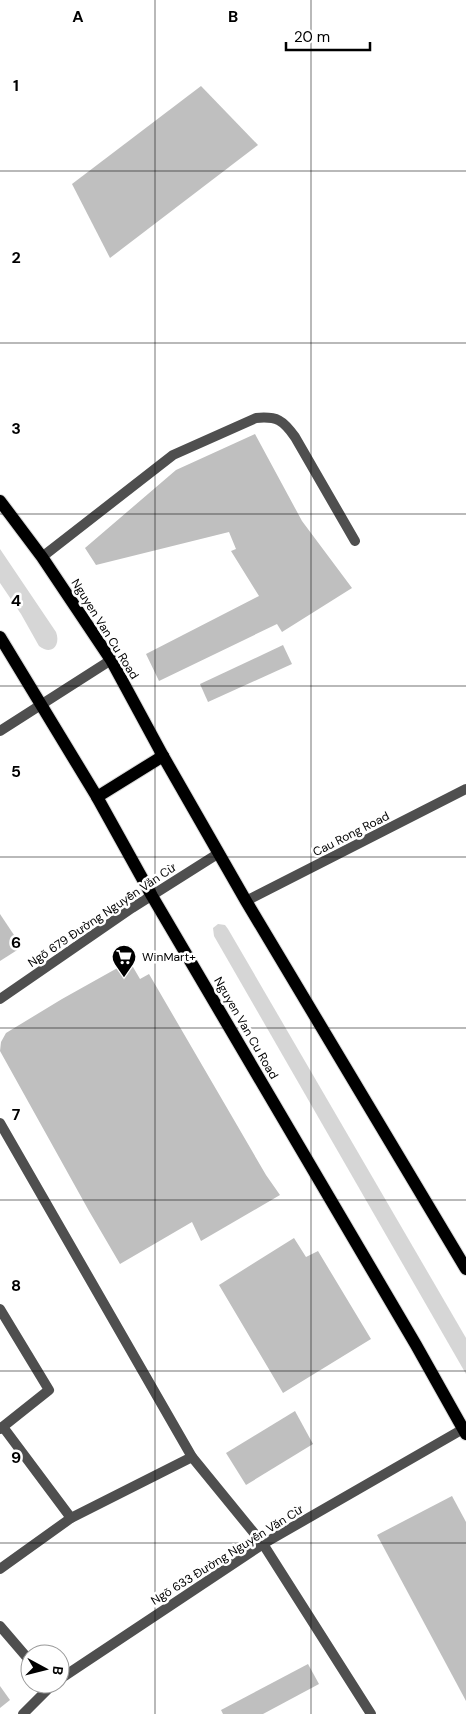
<svg xmlns="http://www.w3.org/2000/svg" width="466" height="1714" font-family="'DM Sans',sans-serif">
	<style>
		.green { fill: #d6d6d6 }
		.building { fill: #bfbfbf }
		.lines { fill: none; stroke-linecap: round; stroke-linejoin: round }
		.primary-casing { stroke: #dbdbdb; stroke-width: 14 }
		.service { stroke: #4f4f4f; stroke-width: 10 }
		.minor { stroke: #4f4f4f; stroke-width: 10 }
		.tertiary { stroke: #4f4f4f; stroke-width: 10 }
		.primary { stroke: #000; stroke-width: 12 }
		.grid { fill: none; stroke: #000; stroke-width: 1; stroke-opacity: 0.55 }
		.labels { text-anchor: middle; stroke-width: 5; stroke-linejoin: round; paint-order: stroke }
		.street-label { font-size: 12px; fill: #000; stroke: #fff }
		.poi-label { font-size: 12px; fill: #000; stroke: #fff; text-anchor: start }
		.grid-label { font-size: 16px; text-anchor: middle; font-weight: bold; fill: #000; stroke: #fff; stroke-width: 5; stroke-linejoin: round; paint-order: stroke }
	</style>
	<rect width="100%" height="100%" fill="#fff"/>
	<!-- green -->
	<g class="green">
		<path d="M0,549L56,632C61,645 52,656 39,646L21,614L0,583Z"/>
		<path d="M218,924L225,925L228,929L466,1338V1374L214,936L213,928Z"/>
	</g>
	<!-- building -->
	<g class="building">
		<path d="M201,86L258,145L110,258L72,184Z"/>
		<path d="M255,434L302,521L352,588L282,632L277,624L159,681L146,654L259,596L231,551L236,549L229,532L96,565L85,548L176,470Z"/>
		<path d="M283,645L292,664L208,702L200,684Z"/>
		<path d="M0,914L22,947L0,961Z"/>
		<path d="M121,966L133,967L140,979L149,974L266,1175L280,1195L201,1241L192,1222L120,1264L89,1211L0,1051L1,1042L6,1033L62,999Z"/>
		<path d="M294,1238L306,1257L318,1251L371,1339L283,1393L219,1285Z"/>
		<path d="M295,1411L313,1444L246,1485L226,1453Z"/>
		<path d="M452,1496L466,1522V1701L377,1535Z"/>
		<path d="M308,1664L319,1684L263,1714H223L221,1710Z"/>
		<path d="M0,1686L10,1700L0,1708Z"/>
	</g>
	<g class="lines">
		<defs>
			<g id="primary">
				<path d="M0,501L42,557L111,660L163,756L246,901L466,1269"/>
				<path d="M0,637L97,797L152,896L416,1345L466,1434"/>
				<path d="M97,797L163,756"/>
			</g>
		</defs>
		<!-- primary casing -->
		<use href="#primary" class="primary-casing"/>
		<!-- service -->
		<g class="service">
			<path d="M0,1309L49,1390L0,1429"/>
			<path d="M3,1427L71,1518"/>
		</g>
		<!-- minor -->
		<g class="minor">
			<path d="M42,557L173,455L256,418C277,416 283,420 295,437L355,541"/>
			<path d="M0,731L111,660"/>
			<path d="M0,999L132,908L219,853"/>
			<path d="M0,1123L192,1457L263,1544L371,1714"/>
			<path d="M0,1569L71,1518L192,1457"/>
			<path d="M0,1626L30,1661"/>
			<path d="M60,1679L263,1544L463,1429"/>
			<path d="M23,1714L53,1684"/>
		</g>
		<!-- tertiary -->
		<path class="tertiary" d="M246,901L466,789"/>
		<!-- primary -->
		<use href="#primary" class="primary"/>
	</g>
	<!-- grid -->
	<path class="grid" d="M155,0V1714M311,0V1714M0,171H466M0,343H466M0,514H466M0,686H466M0,857H466M0,1028H466M0,1200H466M0,1371H466M0,1543H466"/>
	<!-- icons -->
	<defs>
		<symbol id="supermarket-pin" viewBox="-11 -11 22 30"><path d="M0 17L-7.5 6A9.5 9.5 0 1 1 7.5 6Z" fill="#000" stroke="#fff"/><path d="M-6-5.5h2.5l.6 2H6L4.5 2H-2.5L-4.4-4H-6ZM-1.5 3.2a1.3 1.3 0 1 0 .1 0ZM3 3.2a1.3 1.3 0 1 0 .1 0Z" fill="#fff"/></symbol>
	</defs>
	<g fill-rule="evenodd">
		<use href="#supermarket-pin" x="110" y="943" width="28" height="38"/>
	</g>
	<g class="labels">
		<!-- street labels -->
		<g class="street-label">
			<text transform="translate(105 629) rotate(58)" y="4">Nguyen Van Cu Road</text>
			<text transform="translate(351 834) rotate(-27)" y="4">Cau Rong Road</text>
			<text transform="translate(102 915) rotate(-34)" y="4">Ngõ 679 Đường Nguyễn Văn Cừ</text>
			<text transform="translate(246 1028) rotate(60)" y="4">Nguyen Van Cu Road</text>
			<text transform="translate(227 1555) rotate(-32)" y="4">Ngõ 633 Đường Nguyễn Văn Cừ</text>
		</g>
		<!-- poi labels -->
		<g class="poi-label">
			<text x="142" y="961">WinMart+</text>
		</g>
	</g>
	<g class="grid-label">
		<text x="78" y="22">A</text>
		<text x="233" y="22">B</text>
		<text x="16" y="91">1</text>
		<text x="16" y="263">2</text>
		<text x="16" y="434">3</text>
		<text x="16" y="606">4</text>
		<text x="16" y="777">5</text>
		<text x="16" y="948">6</text>
		<text x="16" y="1120">7</text>
		<text x="16" y="1291">8</text>
		<text x="16" y="1463">9</text>
	</g>
	<!-- north arrow -->
	<g transform="translate(45 1669) rotate(97)"><circle r="24" fill="#ffffff" stroke="#999999"/>
	<path d="M0-4L9 19L0 12L-9 19Z" fill="#000000"/>
	<text y="-8" font-size="14" font-weight="bold" text-anchor="middle" fill="#000000">B</text>
	</g>
	<!-- scale -->
	<path d="M286 42v8h84v-8" fill="none" stroke="#000000" stroke-width="2.5"/>
	<text x="294" y="42" font-size="15" fill="#000000" stroke="#ffffff" stroke-width="4" paint-order="stroke">20 m</text>
</svg>
